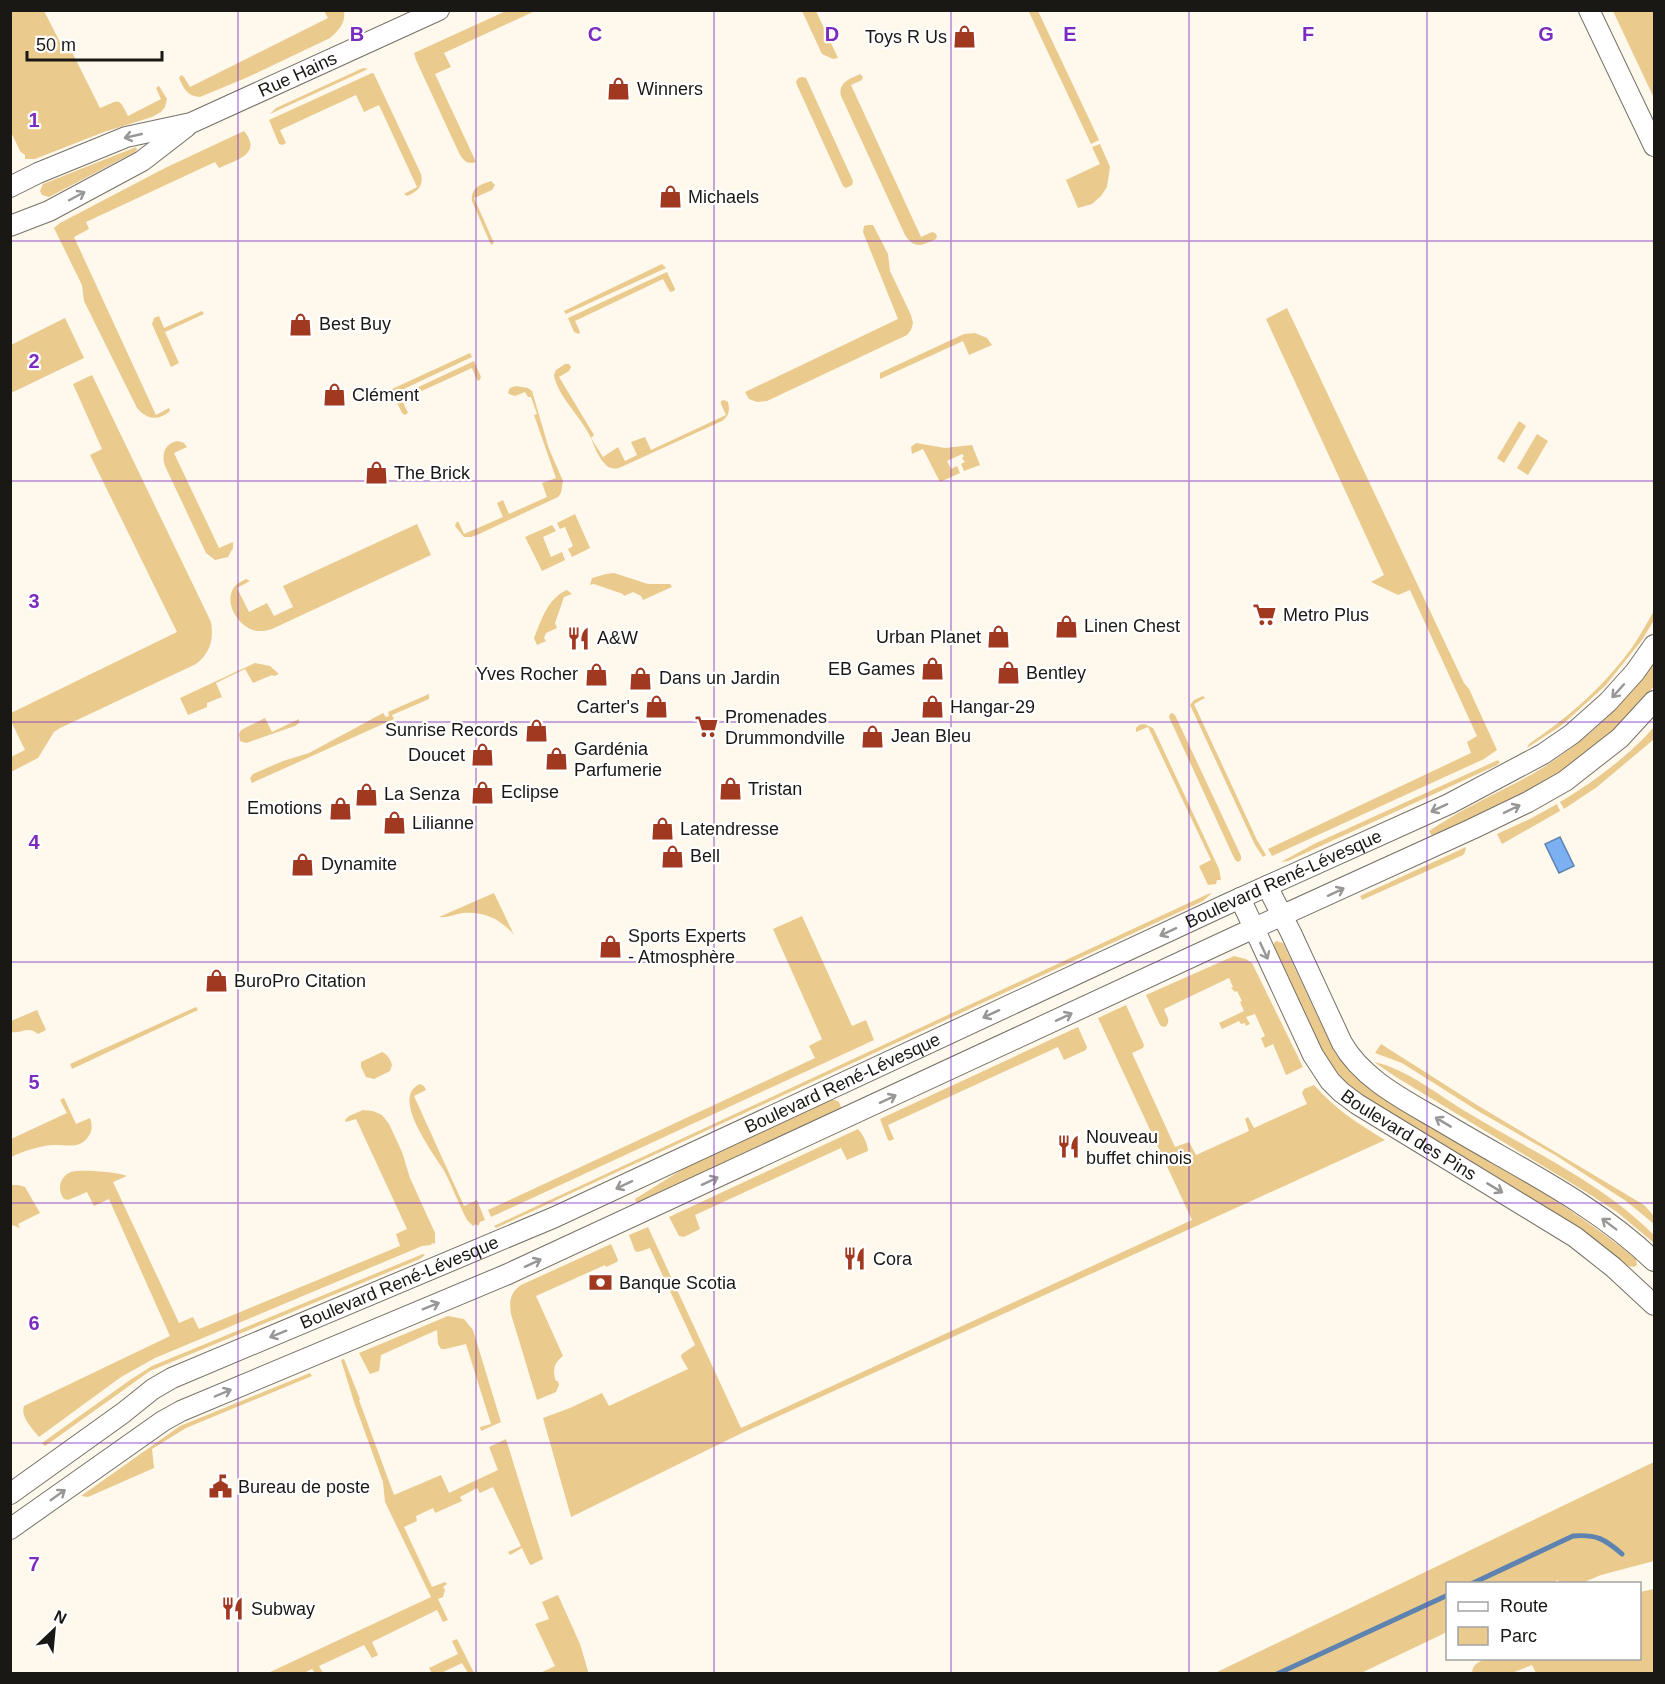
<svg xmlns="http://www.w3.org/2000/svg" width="1665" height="1684" font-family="Arial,sans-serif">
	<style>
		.green { fill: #eacb8d }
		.water { fill: #7bb1f3; stroke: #5e83b0; stroke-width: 1.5 }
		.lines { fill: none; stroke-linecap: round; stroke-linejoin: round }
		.stream { stroke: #5e83b0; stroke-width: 5 }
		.secondary-casing { stroke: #767167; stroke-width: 22 }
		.secondary { stroke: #fff; stroke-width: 20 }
		.oneway { stroke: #989795 }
		.grid { fill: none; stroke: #7b2cbf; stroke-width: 1.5; stroke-opacity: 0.55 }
		.labels { text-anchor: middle; stroke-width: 4.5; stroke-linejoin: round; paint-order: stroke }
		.poi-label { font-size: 18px; fill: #1a1814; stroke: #fff; text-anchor: start }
		.street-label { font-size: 18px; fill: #1a1814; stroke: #fff }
		.grid-label { font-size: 20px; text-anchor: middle; font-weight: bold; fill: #7b2cbf; stroke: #fff; stroke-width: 4.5; stroke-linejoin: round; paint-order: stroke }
	</style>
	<rect width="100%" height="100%" fill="#fef8ed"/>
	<!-- green -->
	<g class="green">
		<path d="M10,11H44L62,46L68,44L100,108C120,100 118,96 128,116L161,99L156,88L159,86L167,99L165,107L161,112L152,117L104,132L35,159H25V155L20,151L11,132Z"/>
		<path d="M324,11H344C346,23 338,31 330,38L248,77L200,97C187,96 184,89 179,78L181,75L184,77L190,87L328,18Z"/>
		<path d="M506,11H535L444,53L451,67L435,74L476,162C467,165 463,160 459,153L416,60L414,53Z"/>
		<path d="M802,11H816L838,58L833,59L822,54Z"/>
		<path d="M1032,11H1038L1099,140L1091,144L1029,12Z"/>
		<path d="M1613,11H1654V98Z"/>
		<path d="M363,68L368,69L270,114L276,108Z"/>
		<path d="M372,73L374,74L421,174C424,186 417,192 407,196L404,194L417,187L379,105L364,112L356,95L280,130L286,143L282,145L279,144L269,120Z"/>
		<path d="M860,74L863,77L862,80L851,85L921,237L932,232L935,233L937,236L936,239C922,245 915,250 905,235L841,96C838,82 850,79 860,74Z"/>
		<path d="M802,77L806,78L853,181L852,185L846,188L843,186L797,85L796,82L798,78Z"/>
		<path d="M244,131C263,154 236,160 219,168L215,162L86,222L89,229L74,237L156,415L169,408L170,411C159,421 147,420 137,408L84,301L82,285L54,228L60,223L165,168Z"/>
		<path d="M1100,144L1110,167L1107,187L1101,196L1092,204L1078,208L1066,180L1100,164L1092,147Z"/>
		<path d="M136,147L137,150L135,152L49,197L42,195L40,191L43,184Z"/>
		<path d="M491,181L495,185L492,190L474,198L494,243L491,245L472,201C471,188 479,185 491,181Z"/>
		<path d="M868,225H873L888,254L890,271L911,315L913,323L911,330L907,335L767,401L757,402L749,399L745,392L898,319L863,232L864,226Z"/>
		<path d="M662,264L666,268L566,314L564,311Z"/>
		<path d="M667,272L675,289L674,291L670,292L663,279L575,321L580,332L579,334L574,332L568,318Z"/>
		<path d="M1287,308L1464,683L1469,689L1497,750L1484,759L1272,856L1268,849L1471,753L1467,742L1477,736L1410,590L1398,595L1371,582L1384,575L1266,319Z"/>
		<path d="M202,311L204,314L165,332L179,363L171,367L152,324L154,318L159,316L164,328Z"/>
		<path d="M65,318L84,358L11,393V345Z"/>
		<path d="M975,333L987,338L992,345L969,355L963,341L880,379V373L964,334Z"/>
		<path d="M470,353L472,357L393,394L392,389Z"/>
		<path d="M474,361L481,377L479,381L477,380L472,368L402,400L408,413L405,415L402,413L395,398Z"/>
		<path d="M565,364H569L571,367L569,371L559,377L594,435L591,438L603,457L618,447L625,461L637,455L631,442L645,437L651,450L726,415L721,404V401L724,400L728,402C730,411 729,416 722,421L619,468C614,469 610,469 606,465C598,458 594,445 590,436C580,416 557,395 554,375L556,370Z"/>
		<path d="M92,375L211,622C214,640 210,653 196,664L60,728L54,732L38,758L11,772V757L25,750L11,721V713L177,632L90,455L102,449L73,384Z"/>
		<path d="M516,386L528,388L532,391L549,449L563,481L561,493L558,497L477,535L471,537H464L455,526L456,523L458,521L464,534L503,517L497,503L503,500L509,514L547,497L542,483L556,478L534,415L537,414L531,397H528L525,392L515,396L509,394L508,392L510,388Z"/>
		<path d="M1519,421L1526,426L1504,463L1497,458Z"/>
		<path d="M1537,434L1548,441L1528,475L1517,468Z"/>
		<path d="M178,441L184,443L187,447L174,453L219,548L233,542V548L228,557L215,560L206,553L165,466C161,454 165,443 178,441Z"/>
		<path d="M916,443L945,448L972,445L980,465L964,471L961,464L965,462L962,458L964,456L962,454L947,461L951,469L957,466L960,473L940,482L923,449L912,454L911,447Z"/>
		<path d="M575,514L590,548L572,557L568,549L573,546L565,527L560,529L557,523Z"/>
		<path d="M417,524L431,555L272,629C266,631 260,632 253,630C237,625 221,599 237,584C240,582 243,581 246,579L250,581L237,588L249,612L267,603L274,616L293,607L283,586Z"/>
		<path d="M552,525L556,531L543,537L551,557L562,552L565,560L542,571L525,537Z"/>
		<path d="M614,573L648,584H670L672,587L643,600L641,596L633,592L624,596L623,594L594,584L590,585L592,578L606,574Z"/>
		<path d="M567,590L572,594L564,597L555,623L557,628L546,633L544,638L546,641L537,645L534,638C542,619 547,599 567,590Z"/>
		<path d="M1654,611V620L1642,640L1605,686L1562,725L1527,748L1529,744C1569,717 1608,683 1635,643C1642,632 1648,621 1654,611Z"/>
		<path d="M255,663L270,666L279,674L274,676L272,675L253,683L245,669L216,683L222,697L207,703V707L188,715L180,698Z"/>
		<path d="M1654,664V686C1624,724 1586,757 1544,782C1509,804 1469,819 1432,836L1429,831C1442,823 1455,814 1469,807C1496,792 1525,780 1550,763C1591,736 1625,703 1654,664Z"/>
		<path d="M429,694V699L392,715L394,719L252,783L250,778L253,774L283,761L309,753L383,713L386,717L389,716L388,712Z"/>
		<path d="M1203,696L1205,698L1194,704L1257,840L1266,855L1263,857L1255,845L1190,705L1194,700Z"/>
		<path d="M1172,713L1175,715L1241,856V860L1238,862L1235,860L1169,717L1170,714Z"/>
		<path d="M265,718L272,732L299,719V723L295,726L246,743L240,741L239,734L241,730Z"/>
		<path d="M1144,724L1153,728L1157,736L1219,869L1221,880H1217L1216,884L1208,885L1199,866L1211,860L1148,727L1136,732V728L1139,725Z"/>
		<path d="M1654,727V738L1653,740L1597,787L1564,809L1560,802C1591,784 1631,754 1654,727Z"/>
		<path d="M1498,760L1500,763L1495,766L1288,861L1281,862L1314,844Z"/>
		<path d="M1557,804L1560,811L1502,844L1497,834L1530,819Z"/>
		<path d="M1466,847L1465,852L1463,855L1362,900L1360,896Z"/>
		<path d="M494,893L514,935C501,919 483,911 463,913C455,914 447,918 439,917Z"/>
		<path d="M1212,893L1203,901L496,1228L494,1226L1208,894Z"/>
		<path d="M802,916L852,1026L866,1020L874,1040L491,1217L488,1210L815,1058L809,1046L822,1039L773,929Z"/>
		<path d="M1276,941L1283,943L1335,1053L1351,1073L1362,1083L1388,1101C1472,1151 1560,1197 1636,1259L1637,1265L1634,1267L1628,1266L1570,1222L1374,1104L1347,1083L1333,1068L1323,1053L1274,948V943Z"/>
		<path d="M1234,956L1246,959L1252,963L1303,1067L1286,1075L1273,1044L1265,1048L1261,1038L1265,1036L1255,1014L1246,1017L1250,1024L1246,1026L1245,1023L1241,1024L1239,1021L1222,1029L1219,1023L1244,1011L1240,1002L1242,1001L1237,991L1235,992L1231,988L1233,987L1229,978L1164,1009C1166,1016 1172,1021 1165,1027L1161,1026L1159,1023L1146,995Z"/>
		<path d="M1126,1005L1144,1045L1143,1048L1132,1053L1175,1147L1189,1142L1196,1155L1249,1131L1245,1119L1248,1117L1254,1128L1307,1104L1302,1093L1304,1089L1314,1085C1335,1109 1357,1123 1385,1140L744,1432L571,1517L543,1418L570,1408L602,1393L609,1406L688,1369L681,1357L682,1354L695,1345L650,1248L638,1252L635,1251L629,1235L648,1227L741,1428L1192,1220L1098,1018Z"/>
		<path d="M196,1007L198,1010L72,1069L70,1064Z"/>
		<path d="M37,1010L46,1030L38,1034C28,1025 21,1034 11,1032V1021Z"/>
		<path d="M1078,1027L1087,1047L1086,1050L1064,1060L1058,1047L888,1125L894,1139L890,1141L888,1140L880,1119Z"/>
		<path d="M1381,1044L1477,1105L1644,1205L1654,1216V1224L1626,1201L1555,1155L1478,1111L1402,1063L1375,1053Z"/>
		<path d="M382,1052C388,1055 390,1059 392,1065L390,1071L374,1079L366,1077L361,1067V1062Z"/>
		<path d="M1374,1062C1406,1068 1442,1098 1470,1114C1533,1152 1602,1183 1654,1235V1243L1617,1212L1586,1192L1396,1077Z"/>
		<path d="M420,1084L424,1086L426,1090L414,1096L464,1206L477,1200L485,1220L480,1222L478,1226L476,1224L473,1226L467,1220C458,1203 452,1185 443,1169C433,1152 390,1097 420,1084Z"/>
		<path d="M64,1098L76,1124L90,1118C92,1125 93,1131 88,1137C79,1150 66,1144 53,1145C38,1146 24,1151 11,1157V1139L67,1113L60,1100Z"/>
		<path d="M830,1100H835L839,1102L841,1107L837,1112L637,1205L635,1199L686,1167Z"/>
		<path d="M363,1110L373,1111L382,1115L389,1124L402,1152L410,1178L435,1233V1244L432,1243L431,1245L422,1246L155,1358L121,1377L39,1437C32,1428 20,1417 24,1406L170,1336L109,1199L94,1206L87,1192L68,1200L64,1199C57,1190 59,1177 71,1172C79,1169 119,1172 127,1176L113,1182L179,1323L193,1317L199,1329L400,1246L396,1234L407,1229L356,1119L346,1122L345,1120L349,1116Z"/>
		<path d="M858,1129C863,1134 868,1145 868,1151L847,1160L841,1148L695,1215L700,1229L684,1237L679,1236L669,1217Z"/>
		<path d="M11,1185H18L25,1187L40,1213L18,1224L20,1228L12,1225L11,1229Z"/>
		<path d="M611,1244L618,1260L617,1262L606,1267L605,1265L536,1296L563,1356C554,1363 552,1370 556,1381H558L559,1385L556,1392L537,1400L511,1314C509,1301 510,1293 521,1285Z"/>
		<path d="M423,1254L425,1255L420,1259L150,1371L45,1446L42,1443L130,1380L152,1366Z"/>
		<path d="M448,1316L464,1319L473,1330L501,1422L481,1431L480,1427L491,1424L466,1344L445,1349H441L438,1344L437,1330L381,1355L379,1371L370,1374L359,1353Z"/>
		<path d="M344,1359L360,1399L359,1400L394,1495L441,1475L449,1493L498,1470L489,1447L506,1439L543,1559L531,1565L529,1563L522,1548L510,1555L508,1552L521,1546L493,1487L480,1493L477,1488L460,1497L462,1501L435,1513L433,1508L416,1516L417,1521L404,1527L432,1587L445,1582L447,1584L443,1587L445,1590L443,1597L438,1599L448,1620L443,1622L437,1610L372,1642L378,1655L372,1658L364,1645L319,1666L323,1673H315L312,1669L304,1673H268L431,1597L385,1502L383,1482L354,1402L341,1360Z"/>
		<path d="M310,1373L312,1376L186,1428L152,1449L154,1468L88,1497L81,1496L180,1426Z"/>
		<path d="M1654,1462V1561L1601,1575L1582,1583H1560L1558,1580L1549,1584H1448L1447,1632L1361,1673H1215Z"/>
		<path d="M1654,1589V1673H1536L1532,1665L1512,1673H1472C1473,1664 1478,1662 1486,1659L1640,1658V1592Z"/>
		<path d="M558,1595L580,1644L588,1671V1673H540L555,1666L535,1624L549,1619L542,1602Z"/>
		<path d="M457,1639L474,1673H468L462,1663L441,1673H432L429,1668L458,1654L452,1641Z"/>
	</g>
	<!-- water -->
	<path class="water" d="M1560,837L1574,866L1559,873L1545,844Z"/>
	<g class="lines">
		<!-- stream -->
		<g class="stream">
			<path d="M1471,1584L1573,1536C1596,1534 1605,1539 1622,1554"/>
			<path d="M1277,1674L1448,1595"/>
		</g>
		<defs>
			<g id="secondary">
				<path d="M1589,10L1654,146"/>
				<path id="s1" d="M10,187L38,173L126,137L191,123L439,10"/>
				<path d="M10,226L49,211L142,161L186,127"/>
				<path d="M1267,886L1291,933L1342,1043C1364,1082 1411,1103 1449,1126C1519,1168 1595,1204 1654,1261"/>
				<path id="s2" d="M1240,898L1313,1055L1330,1081L1341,1092L1357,1104L1575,1237L1613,1267L1654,1305"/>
				<path id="s3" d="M10,1494L123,1413L153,1389L172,1378L555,1217L1225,905L1449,804L1543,754L1572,734L1608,702L1635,672L1654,645"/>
				<path d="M10,1529L163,1421L181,1411L508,1274L1239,935L1472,829L1528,802L1565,781L1620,738L1654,701"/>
			</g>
		</defs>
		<!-- secondary casing -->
		<use href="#secondary" class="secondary-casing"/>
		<!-- secondary -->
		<use href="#secondary" class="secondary"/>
	</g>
	<!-- one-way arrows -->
	<defs><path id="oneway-shaft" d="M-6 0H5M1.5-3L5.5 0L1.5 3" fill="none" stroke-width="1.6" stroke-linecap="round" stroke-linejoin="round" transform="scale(1.5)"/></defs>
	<g class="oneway">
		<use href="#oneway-shaft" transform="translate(133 136) rotate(167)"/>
		<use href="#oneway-shaft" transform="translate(77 196) rotate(-28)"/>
		<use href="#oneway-shaft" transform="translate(1618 691) rotate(132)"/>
		<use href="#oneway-shaft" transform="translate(1439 808) rotate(155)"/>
		<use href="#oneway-shaft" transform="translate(1512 809) rotate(-26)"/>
		<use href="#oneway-shaft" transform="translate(1336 892) rotate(-25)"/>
		<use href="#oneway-shaft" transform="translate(1168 932) rotate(155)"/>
		<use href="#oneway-shaft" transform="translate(1264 951) rotate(65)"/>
		<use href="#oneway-shaft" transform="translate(991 1014) rotate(155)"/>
		<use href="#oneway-shaft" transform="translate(1064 1017) rotate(-25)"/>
		<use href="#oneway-shaft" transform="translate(888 1099) rotate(-25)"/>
		<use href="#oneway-shaft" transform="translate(1443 1122) rotate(-149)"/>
		<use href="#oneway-shaft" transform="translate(710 1181) rotate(-25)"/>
		<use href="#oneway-shaft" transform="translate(624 1185) rotate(155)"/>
		<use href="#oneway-shaft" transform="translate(1495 1188) rotate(31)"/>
		<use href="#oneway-shaft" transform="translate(1609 1224) rotate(-143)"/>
		<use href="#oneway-shaft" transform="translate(533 1263) rotate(-25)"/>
		<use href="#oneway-shaft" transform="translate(431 1306) rotate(-22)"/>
		<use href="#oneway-shaft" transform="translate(278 1334) rotate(158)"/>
		<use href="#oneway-shaft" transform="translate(223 1393) rotate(-23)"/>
		<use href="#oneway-shaft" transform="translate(58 1495) rotate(-36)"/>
	</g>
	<!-- grid -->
	<path class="grid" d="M238,10V1674M476,10V1674M714,10V1674M951,10V1674M1189,10V1674M1427,10V1674M10,241H1654M10,481H1654M10,722H1654M10,962H1654M10,1203H1654M10,1443H1654"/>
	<!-- icons -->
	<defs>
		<symbol id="shop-bare" viewBox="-9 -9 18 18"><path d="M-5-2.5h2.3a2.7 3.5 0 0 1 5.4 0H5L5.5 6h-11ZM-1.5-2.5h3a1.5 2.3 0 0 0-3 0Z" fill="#a13820" stroke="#fff" stroke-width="2.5" paint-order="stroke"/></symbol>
		<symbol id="supermarket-bare" viewBox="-9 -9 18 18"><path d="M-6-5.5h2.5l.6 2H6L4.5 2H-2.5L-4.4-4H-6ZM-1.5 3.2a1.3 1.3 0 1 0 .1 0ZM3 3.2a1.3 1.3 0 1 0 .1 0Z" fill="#a13820" stroke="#fff" stroke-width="2.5" paint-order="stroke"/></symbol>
		<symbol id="restaurant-bare" viewBox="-9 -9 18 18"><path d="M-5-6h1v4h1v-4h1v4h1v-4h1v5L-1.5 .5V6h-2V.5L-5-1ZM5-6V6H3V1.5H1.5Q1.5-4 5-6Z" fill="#a13820" stroke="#fff" stroke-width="2.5" paint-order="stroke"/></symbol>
		<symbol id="bank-bare" viewBox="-9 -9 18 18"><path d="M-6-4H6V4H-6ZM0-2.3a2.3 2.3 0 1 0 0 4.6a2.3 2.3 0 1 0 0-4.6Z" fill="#a13820" stroke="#fff" stroke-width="2.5" paint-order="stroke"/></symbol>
		<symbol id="civic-bare" viewBox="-9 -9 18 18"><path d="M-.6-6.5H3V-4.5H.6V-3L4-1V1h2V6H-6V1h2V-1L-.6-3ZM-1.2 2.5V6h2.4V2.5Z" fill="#a13820" stroke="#fff" stroke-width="2.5" paint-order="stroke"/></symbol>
	</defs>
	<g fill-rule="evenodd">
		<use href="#shop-bare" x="948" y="20" width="33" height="33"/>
		<use href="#shop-bare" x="602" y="72" width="33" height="33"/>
		<use href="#shop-bare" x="654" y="180" width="33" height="33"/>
		<use href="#shop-bare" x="284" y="308" width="33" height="33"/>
		<use href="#shop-bare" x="318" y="378" width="33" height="33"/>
		<use href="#shop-bare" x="360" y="456" width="33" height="33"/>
		<use href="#supermarket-bare" x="1248" y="598" width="33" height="33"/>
		<use href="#shop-bare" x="1050" y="610" width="33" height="33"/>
		<use href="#shop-bare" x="982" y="620" width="33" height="33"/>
		<use href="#restaurant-bare" x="562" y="622" width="33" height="33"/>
		<use href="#shop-bare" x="916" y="652" width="33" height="33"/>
		<use href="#shop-bare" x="992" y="656" width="33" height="33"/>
		<use href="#shop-bare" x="580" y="658" width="33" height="33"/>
		<use href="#shop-bare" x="624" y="662" width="33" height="33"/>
		<use href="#shop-bare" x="640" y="690" width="33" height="33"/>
		<use href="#shop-bare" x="916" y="690" width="33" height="33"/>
		<use href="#supermarket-bare" x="690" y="710" width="33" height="33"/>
		<use href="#shop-bare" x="520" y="714" width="33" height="33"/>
		<use href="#shop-bare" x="856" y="720" width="33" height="33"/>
		<use href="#shop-bare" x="466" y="738" width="33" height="33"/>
		<use href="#shop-bare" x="540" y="742" width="33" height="33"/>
		<use href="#shop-bare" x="714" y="772" width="33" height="33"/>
		<use href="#shop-bare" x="466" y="776" width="33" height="33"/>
		<use href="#shop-bare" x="350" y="778" width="33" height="33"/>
		<use href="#shop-bare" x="324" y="792" width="33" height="33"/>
		<use href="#shop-bare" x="378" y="806" width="33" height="33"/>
		<use href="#shop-bare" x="646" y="812" width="33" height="33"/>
		<use href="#shop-bare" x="656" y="840" width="33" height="33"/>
		<use href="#shop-bare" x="286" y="848" width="33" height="33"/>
		<use href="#shop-bare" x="594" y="930" width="33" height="33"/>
		<use href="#shop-bare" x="200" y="964" width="33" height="33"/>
		<use href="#restaurant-bare" x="1052" y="1130" width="33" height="33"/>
		<use href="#restaurant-bare" x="838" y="1242" width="33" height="33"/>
		<use href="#bank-bare" x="584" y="1266" width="33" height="33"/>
		<use href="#civic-bare" x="204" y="1470" width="33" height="33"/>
		<use href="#restaurant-bare" x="216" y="1592" width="33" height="33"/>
	</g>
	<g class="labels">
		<!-- poi labels -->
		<g class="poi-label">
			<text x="947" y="43" text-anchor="end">Toys R Us</text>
			<text x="637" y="95">Winners</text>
			<text x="688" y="203">Michaels</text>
			<text x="319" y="330">Best Buy</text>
			<text x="352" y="401">Clément</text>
			<text x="394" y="479">The Brick</text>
			<text x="1283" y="621">Metro Plus</text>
			<text x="1084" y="632">Linen Chest</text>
			<text x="981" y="643" text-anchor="end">Urban Planet</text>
			<text x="597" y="644">A&amp;W</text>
			<text x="915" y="675" text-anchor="end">EB Games</text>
			<text x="1026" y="679">Bentley</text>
			<text x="578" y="680" text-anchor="end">Yves Rocher</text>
			<text x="659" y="684">Dans un Jardin</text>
			<text x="639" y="713" text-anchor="end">Carter's</text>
			<text x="950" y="713">Hangar-29</text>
			<text x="725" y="723">Promenades<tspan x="725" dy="21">Drummondville</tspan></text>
			<text x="518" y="736" text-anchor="end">Sunrise Records</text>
			<text x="891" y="742">Jean Bleu</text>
			<text x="574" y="755">Gardénia<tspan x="574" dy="21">Parfumerie</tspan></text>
			<text x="465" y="761" text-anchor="end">Doucet</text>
			<text x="748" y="795">Tristan</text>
			<text x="501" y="798">Eclipse</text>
			<text x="384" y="800">La Senza</text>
			<text x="322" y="814" text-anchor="end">Emotions</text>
			<text x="412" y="829">Lilianne</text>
			<text x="680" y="835">Latendresse</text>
			<text x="690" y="862">Bell</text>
			<text x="321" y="870">Dynamite</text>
			<text x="628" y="942">Sports Experts<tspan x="628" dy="21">- Atmosphère</tspan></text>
			<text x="234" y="987">BuroPro Citation</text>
			<text x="1086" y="1143">Nouveau<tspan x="1086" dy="21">buffet chinois</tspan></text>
			<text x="873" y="1265">Cora</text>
			<text x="619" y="1289">Banque Scotia</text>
			<text x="238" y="1493">Bureau de poste</text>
			<text x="251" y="1615">Subway</text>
		</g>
		<!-- street labels -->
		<g class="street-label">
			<text dy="6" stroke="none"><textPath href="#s1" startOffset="310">Rue Hains</textPath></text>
			<text dy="6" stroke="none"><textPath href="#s3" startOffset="1418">Boulevard René-Lévesque</textPath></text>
			<text dy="6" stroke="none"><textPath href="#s3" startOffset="932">Boulevard René-Lévesque</textPath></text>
			<text dy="6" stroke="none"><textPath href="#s2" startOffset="300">Boulevard des Pins</textPath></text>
			<text dy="6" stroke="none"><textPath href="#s3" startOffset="446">Boulevard René-Lévesque</textPath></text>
		</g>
	</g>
	<g class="grid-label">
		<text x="357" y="41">B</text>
		<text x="595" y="41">C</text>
		<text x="832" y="41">D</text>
		<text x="1070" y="41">E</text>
		<text x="1308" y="41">F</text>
		<text x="1546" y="41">G</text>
		<text x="34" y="127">1</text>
		<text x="34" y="368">2</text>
		<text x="34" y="608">3</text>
		<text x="34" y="849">4</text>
		<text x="34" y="1089">5</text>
		<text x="34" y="1330">6</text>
		<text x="34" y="1571">7</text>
	</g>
	<!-- border -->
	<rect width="1665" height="1684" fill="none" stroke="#1a1814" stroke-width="24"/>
	<!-- legend -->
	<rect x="1446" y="1582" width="195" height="78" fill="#ffffff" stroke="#a3a3a1" stroke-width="1.5"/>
	<rect x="1458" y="1602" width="30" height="9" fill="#ffffff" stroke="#a3a3a1" stroke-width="1.5"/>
	<text x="1500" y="1612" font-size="18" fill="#1a1814">Route</text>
	<rect x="1458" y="1627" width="30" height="18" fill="#eacb8d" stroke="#a3a3a1" stroke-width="1.5"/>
	<text x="1500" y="1642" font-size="18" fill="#1a1814">Parc</text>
	<!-- north arrow -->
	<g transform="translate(54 1630) rotate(26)" stroke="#ffffff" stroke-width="4.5" paint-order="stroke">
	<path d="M0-4.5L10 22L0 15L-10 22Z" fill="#1a1814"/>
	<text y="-9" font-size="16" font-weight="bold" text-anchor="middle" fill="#1a1814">N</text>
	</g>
	<!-- scale -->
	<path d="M27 51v9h135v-9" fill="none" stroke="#1a1814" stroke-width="3"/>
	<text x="36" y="51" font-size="18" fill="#1a1814" stroke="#ffffff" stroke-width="4.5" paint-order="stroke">50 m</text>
</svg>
